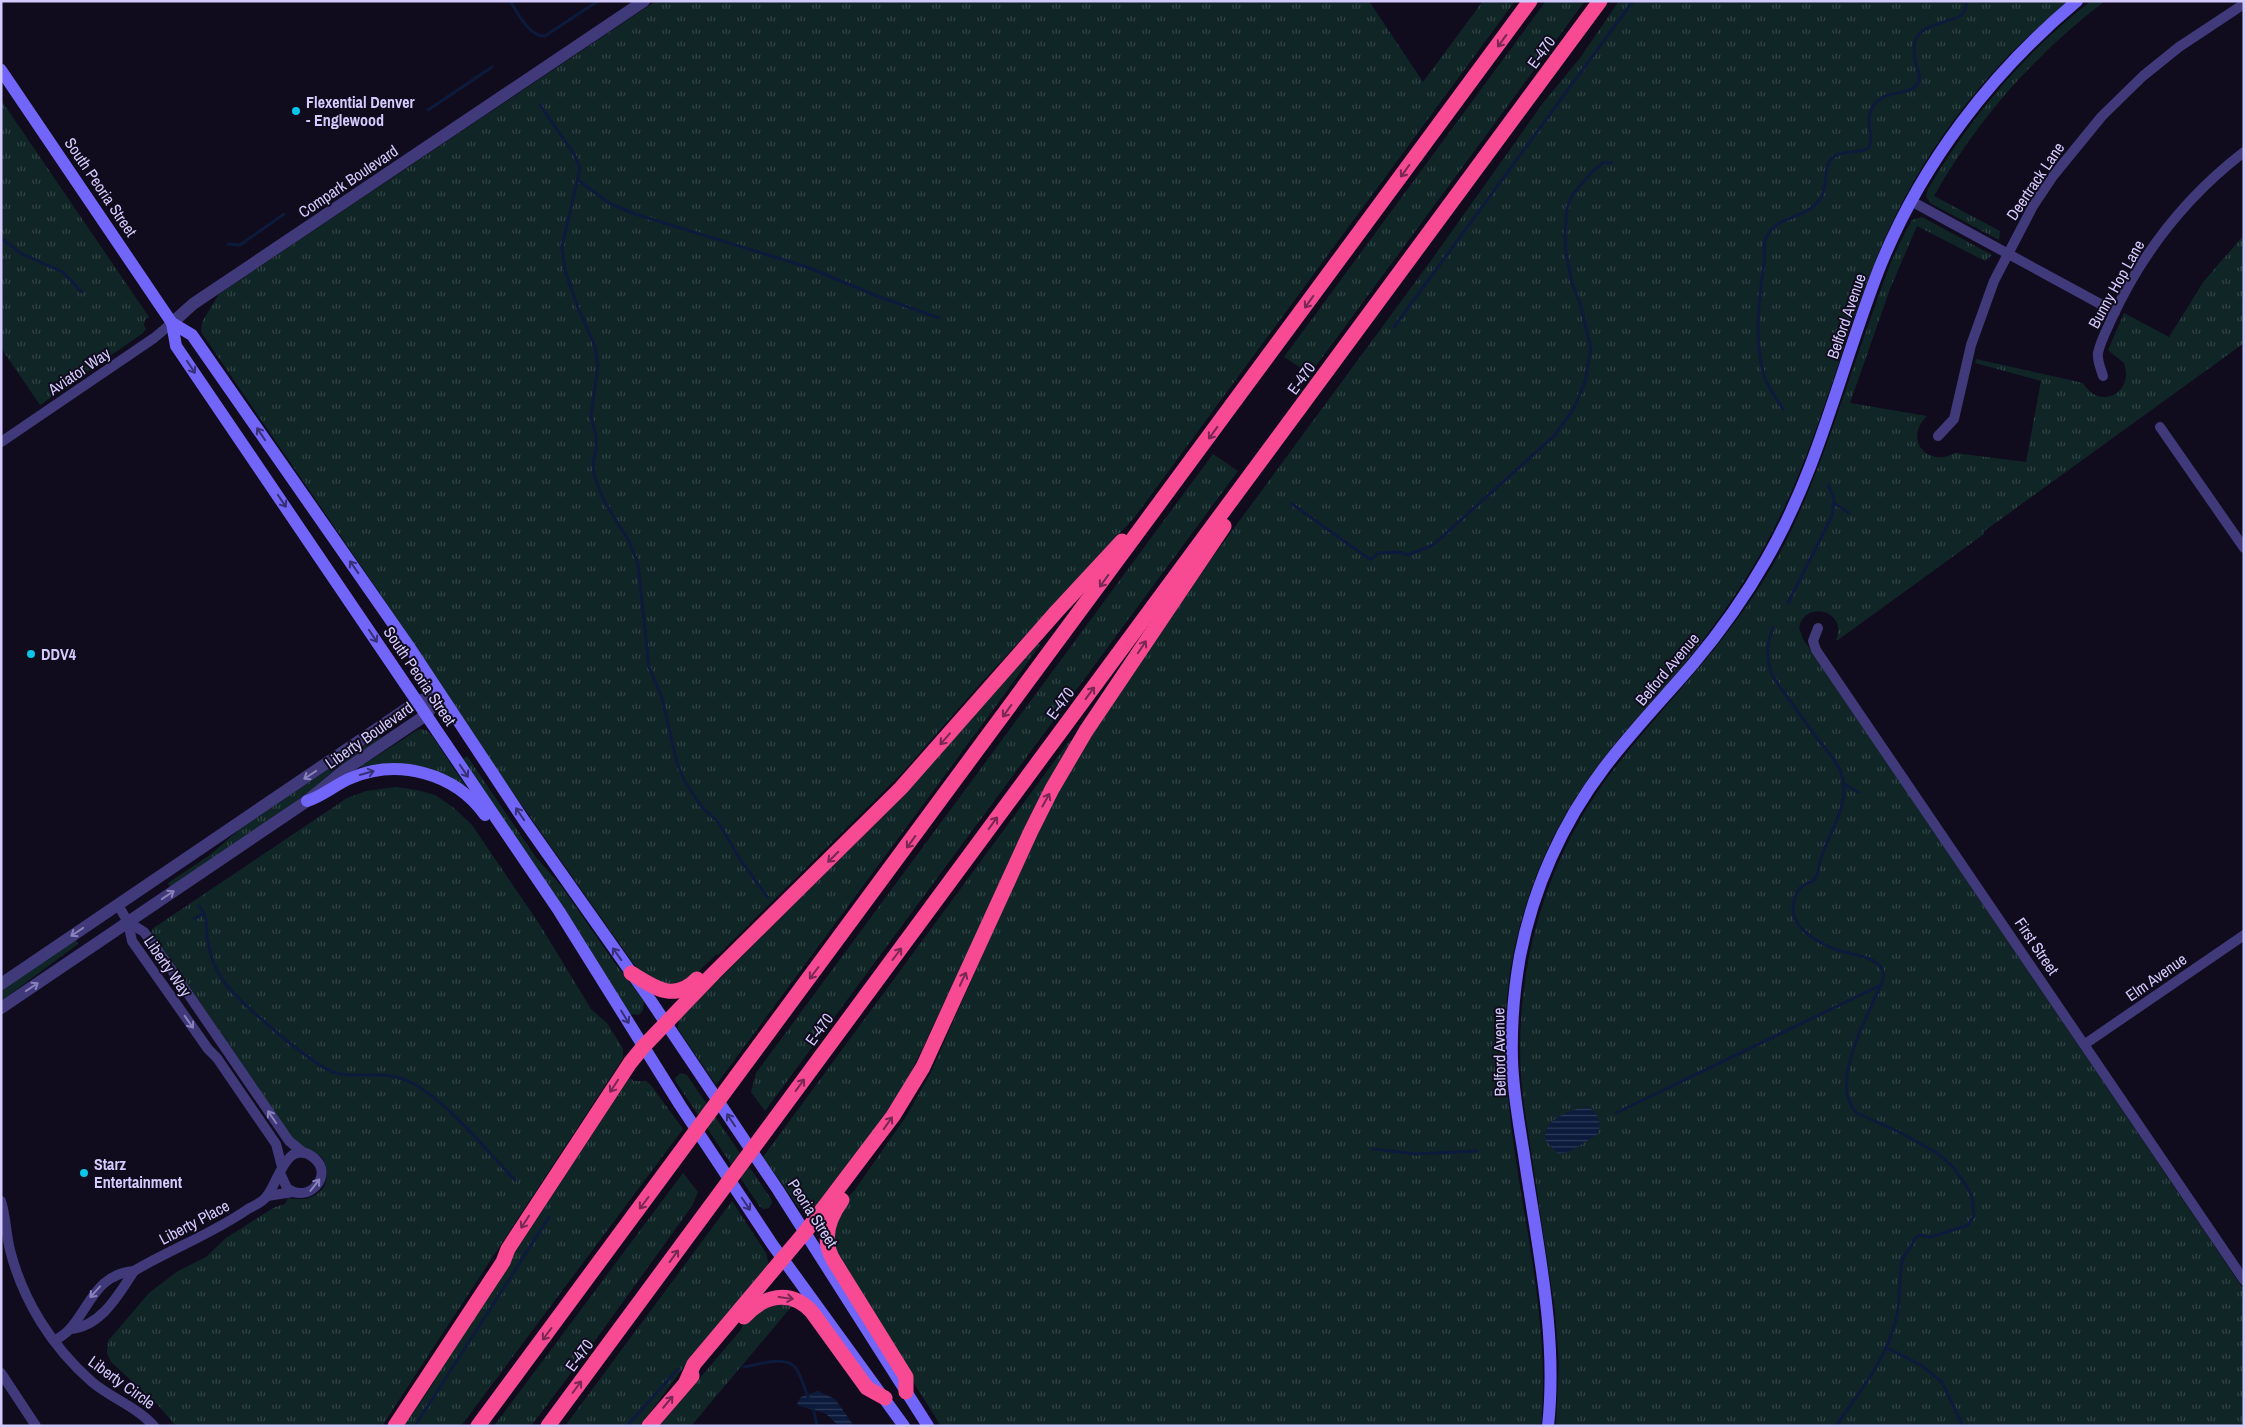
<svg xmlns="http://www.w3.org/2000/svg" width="2245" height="1427" font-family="'Archivo Narrow',sans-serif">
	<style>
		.grass { fill: url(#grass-tufts) }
		.water { fill: url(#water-rules) }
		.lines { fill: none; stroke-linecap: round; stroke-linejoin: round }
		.stream { stroke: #0c1b3c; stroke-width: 3 }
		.minor { stroke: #40397a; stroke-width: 10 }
		.tertiary { stroke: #40397a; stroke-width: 12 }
		.secondary { stroke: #7265f9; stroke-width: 12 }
		.motorway { stroke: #f84a92; stroke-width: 15 }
		.oneway { stroke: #782852 }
		.oneway2 { stroke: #373075 }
		.oneway3 { stroke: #8a82bc }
		.poi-dot { fill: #09c5ea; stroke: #100c1d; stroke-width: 2 }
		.labels { text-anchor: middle; stroke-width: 4; stroke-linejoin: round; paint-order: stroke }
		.street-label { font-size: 16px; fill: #d3cafd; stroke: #100c1d }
		.poi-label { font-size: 16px; font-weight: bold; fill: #d3cafd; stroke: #100c1d; text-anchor: start }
	</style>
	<defs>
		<pattern id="grass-tufts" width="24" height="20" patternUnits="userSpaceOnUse" patternTransform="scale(1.25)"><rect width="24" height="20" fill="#102626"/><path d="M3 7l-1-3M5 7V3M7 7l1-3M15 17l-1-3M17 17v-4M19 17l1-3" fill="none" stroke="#324446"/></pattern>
		<pattern id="water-rules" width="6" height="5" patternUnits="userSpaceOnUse" patternTransform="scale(1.25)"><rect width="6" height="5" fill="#0c1b3c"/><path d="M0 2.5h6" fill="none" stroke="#2e3b59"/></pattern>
	</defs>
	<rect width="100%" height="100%" fill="#100c1d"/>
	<!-- grass -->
	<g class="grass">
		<path d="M656,1H1369L1423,82L1483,1H1515L1134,518L980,684L902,773L718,955L717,954L688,981L669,985L643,974L633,963L497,770L379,592L201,332L202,322L219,294Z"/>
		<path d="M1546,1H1585L1310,374L1284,357Z"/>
		<path d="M1619,1H2069C2053,15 2036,29 2020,44C1958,105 1907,180 1875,262C1838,353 1816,451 1769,538C1747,580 1719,620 1689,658C1652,703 1610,744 1578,794C1543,847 1520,910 1510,972C1487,1125 1555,1273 1541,1426H941L837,1261L832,1233L846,1199L854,1191L907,1115L931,1072L1020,870L1054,799L1099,723L1212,558L1430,262L1543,103L1580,58Z"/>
		<path d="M2091,1H2105C2035,54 1977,120 1934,196L2000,231L1999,240L1930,203L1926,196L1928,189C1971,117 2025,52 2091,1Z"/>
		<path d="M1,100L149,317L145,320L144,325L146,329L143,333L40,405L1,348Z"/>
		<path d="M1922,217L1992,255L1985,261L1917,226L1890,289L1850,403L1927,416C1903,439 1927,468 1955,453L2026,462L2041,381L1975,363L1976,359L2083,383C2099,411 2135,393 2124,363L2108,350L2124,313L2169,337L2204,281L2244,235V343L1983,532L1984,534L1838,640H1836C1849,611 1804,599 1799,628L1803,639L2244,1290V1426H1556L1559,1363L1555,1311L1523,1098C1510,979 1543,859 1617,765C1676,691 1739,631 1784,545C1818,478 1840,405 1865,334C1879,296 1891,255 1912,220Z"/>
		<path d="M1213,454L1238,471L765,1111L751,1092L756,1073Z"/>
		<path d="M1038,644L1040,645L1004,695L716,1085L678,1029L679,1019L896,803Z"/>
		<path d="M419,729L426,730L432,736L467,788L455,781L360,767Z"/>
		<path d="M379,735L381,738L338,767L305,795L171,887L169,886L168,883L210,855L240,829Z"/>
		<path d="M1070,740L1074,742L1009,865L908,1079L875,1129L818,1205L808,1209L799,1208L763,1157Z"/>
		<path d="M467,756L535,856L562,887L614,962L644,1001L643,1010L639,1015L630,1014L627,1010L577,928L463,759Z"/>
		<path d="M396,787L417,790L435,795L454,808L472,825L540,925L591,1009L607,1023L623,1049V1058L382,1426H176L157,1404L111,1362L107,1353L108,1341L149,1293L178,1271L206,1257L226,1238L275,1207L285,1204L288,1198C316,1204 337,1185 322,1157L293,1140L178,970L151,934L152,929L347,798L366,791Z"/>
		<path d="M76,940L78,944L1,1001V991Z"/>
		<path d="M681,1073L687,1075L771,1199L772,1203L769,1208L764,1209L760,1207L676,1082L675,1078Z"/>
		<path d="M632,1079L633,1081H646L650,1084L683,1129L461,1426H401L413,1413L434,1382L432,1379L628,1080Z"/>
		<path d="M683,1173L698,1192L692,1206L584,1356L531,1426H494Z"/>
		<path d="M732,1201L766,1253L769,1266L686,1364L640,1426H565Z"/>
		<path d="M787,1302L786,1306H792L691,1426H659L740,1331C751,1307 763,1308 787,1302Z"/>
	</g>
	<!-- water -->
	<g class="water">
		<path d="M1588,1107C1598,1113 1602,1123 1598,1134L1569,1152L1558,1154L1545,1140C1543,1119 1571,1109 1588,1107Z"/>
		<path d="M818,1391L835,1399L854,1426H839L825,1413L799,1406L797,1403L801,1397Z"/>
	</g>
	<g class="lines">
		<!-- stream -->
		<g class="stream">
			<path d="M510,1C518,13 529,37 545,36L598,1"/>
			<path d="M540,105L574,154L580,168L562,247L565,270L578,308L595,346L598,366L591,416L596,436V450L593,462L594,475L604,501L629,541L638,564L649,667L662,698L677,763L685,782L701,806L718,822L740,859L768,898"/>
			<path d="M428,110L492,67"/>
			<path d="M578,180L609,203L635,214L807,267L877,296L939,318"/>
			<path d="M1,238L22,254L63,272L82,292"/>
			<path d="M228,244L240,245L284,214"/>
			<path d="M1394,327L1633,1"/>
			<path d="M1783,409C1776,397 1766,386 1763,372C1754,337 1759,299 1764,263C1766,250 1761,243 1770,231C1783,215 1807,218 1820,199C1829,187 1822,166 1833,157C1844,149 1859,154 1869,148C1874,134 1865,122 1871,110C1883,86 1910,98 1918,83C1922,77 1917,70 1916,64C1906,24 1934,28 1960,16L1964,12L1967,1"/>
			<path d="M1834,503L1849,513"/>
			<path d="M1292,504L1368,558L1372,559L1378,553L1399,552L1408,555L1433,545L1554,436L1573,410L1585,382L1591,349L1580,303L1572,283L1566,253L1565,233L1567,209L1572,195L1592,172L1603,163H1612"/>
			<path d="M1788,603L1832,516L1834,498L1828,485"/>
			<path d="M1773,628C1766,645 1766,661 1773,677C1788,698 1802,718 1817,738C1826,750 1838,761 1842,776C1851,805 1827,835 1820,862C1818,867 1819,873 1816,877C1813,883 1809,882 1804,885C1794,890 1791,909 1795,919C1802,934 1822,944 1837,950C1851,955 1887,956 1883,979C1882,986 1876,993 1874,1000C1862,1027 1830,1088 1857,1113L1899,1132L1937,1153L1954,1168L1969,1190L1972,1197L1974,1216L1968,1225L1931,1237L1920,1235L1914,1239C1913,1249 1903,1253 1902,1262C1899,1279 1900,1298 1897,1315C1888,1358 1860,1391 1836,1426"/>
			<path d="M1844,784L1858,792"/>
			<path d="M199,906C208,918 206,923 207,937C209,952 215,971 225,983C240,1003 314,1067 336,1073C360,1079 384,1069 410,1082C444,1098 488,1152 515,1180"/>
			<path d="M194,919L204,913"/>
			<path d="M1616,1113L1881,985"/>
			<path d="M1373,1149L1416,1154L1477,1151"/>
			<path d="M1887,1348L1921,1365L1942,1382L1963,1426"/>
			<path d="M744,1367C758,1365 783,1355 795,1367C801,1374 804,1388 808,1397"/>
			<path d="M813,1407L817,1426"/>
			<path d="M415,1426L549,1217"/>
			<path d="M627,1426L678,1369"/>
		</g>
		<!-- minor -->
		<g class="minor">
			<path d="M1911,201L2115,312"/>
			<path d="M2103,376C2101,369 2097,361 2098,353C2100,342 2107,329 2112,318C2142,253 2187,196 2244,152"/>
			<path d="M2160,427L2244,548"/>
			<path d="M1938,436L1954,419L1971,345L1994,281L2033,206L2053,176L2102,116L2143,76L2179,47L2244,4"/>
			<path d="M1,442L154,338L172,323"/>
			<path d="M1818,628L1813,641L1816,650L2244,1280"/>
			<path d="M118,905L128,922L132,941L208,1049L217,1058L276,1144L282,1167"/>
			<path d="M128,922L144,932L171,969L289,1141L304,1153"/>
			<path d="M2085,1044L2244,935"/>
			<path d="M267,1196L293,1192"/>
			<path d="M1,1201C6,1217 6,1234 10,1250C23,1301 52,1347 92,1382C111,1398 137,1407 154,1426"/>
			<path d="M70,1329C101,1327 119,1294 134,1271"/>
			<path d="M54,1341C59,1338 65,1334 69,1330C90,1307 96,1274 134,1271C171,1249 212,1234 248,1209C254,1206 263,1202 267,1196C278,1183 287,1136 314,1158C335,1175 308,1205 287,1188L281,1175"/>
			<path d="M1,1373L36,1426"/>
		</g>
		<!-- tertiary -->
		<g class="tertiary">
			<path d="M172,323L193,304L644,1"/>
			<path d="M1,984L418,701L440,695"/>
			<path d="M1,1008L307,801L346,769L426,715L440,695"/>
		</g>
		<!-- secondary -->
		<g class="secondary">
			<path d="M1,70L172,323L176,346L559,911L680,1105L772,1244L904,1426"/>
			<path d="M172,323L192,335L410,648L523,819L647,995L778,1190L928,1426"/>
			<path d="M307,801C323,796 336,784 351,778C398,758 455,773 485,815"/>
			<path d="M1548,1426C1558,1335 1537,1245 1524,1155C1519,1124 1513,1092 1512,1060C1511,1026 1514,990 1520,956C1533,889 1562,823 1604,768C1631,732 1663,699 1693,664C1720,632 1745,597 1766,560C1819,469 1841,366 1879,269C1921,164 1991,73 2077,1"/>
		</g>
		<!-- motorway -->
		<g class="motorway">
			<path d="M631,973C654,987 674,1003 697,979"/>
			<path d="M842,1200C828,1219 821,1240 834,1261L906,1377V1392"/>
			<path d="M744,1317C763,1296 790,1288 812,1312L867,1388L885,1398"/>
			<path d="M686,1382L694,1364L806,1231L893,1116L923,1067L1031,831L1052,789L1086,731L1224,526"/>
			<path d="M395,1426L503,1262L508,1249L630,1063L643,1047L714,973L901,788L1057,611L1122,541"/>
			<path d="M478,1426L1530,1"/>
			<path d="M548,1426L1600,1"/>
			<path d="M649,1426L692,1376"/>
		</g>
	</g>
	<!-- one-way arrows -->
	<defs><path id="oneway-shaft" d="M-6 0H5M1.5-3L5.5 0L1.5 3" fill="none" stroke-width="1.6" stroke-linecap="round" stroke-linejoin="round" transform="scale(1.25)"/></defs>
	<g class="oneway">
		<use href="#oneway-shaft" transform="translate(1502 41) rotate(126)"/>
		<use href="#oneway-shaft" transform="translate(1405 171) rotate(126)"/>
		<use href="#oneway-shaft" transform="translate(1309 302) rotate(126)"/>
		<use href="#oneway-shaft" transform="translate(1213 433) rotate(126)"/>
		<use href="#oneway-shaft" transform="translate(1104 581) rotate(126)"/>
		<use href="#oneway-shaft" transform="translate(1142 647) rotate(-56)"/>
		<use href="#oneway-shaft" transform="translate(1090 693) rotate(-54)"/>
		<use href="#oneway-shaft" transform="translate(1007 711) rotate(126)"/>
		<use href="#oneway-shaft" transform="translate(945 739) rotate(131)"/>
		<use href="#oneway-shaft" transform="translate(1046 800) rotate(-61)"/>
		<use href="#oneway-shaft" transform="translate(993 823) rotate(-54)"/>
		<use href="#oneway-shaft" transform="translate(911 842) rotate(126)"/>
		<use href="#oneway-shaft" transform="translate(833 857) rotate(135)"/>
		<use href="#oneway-shaft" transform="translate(897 954) rotate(-53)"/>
		<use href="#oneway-shaft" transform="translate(814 973) rotate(127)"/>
		<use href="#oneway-shaft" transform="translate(963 979) rotate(-65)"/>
		<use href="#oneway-shaft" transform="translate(800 1085) rotate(-54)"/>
		<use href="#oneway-shaft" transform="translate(614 1086) rotate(123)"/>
		<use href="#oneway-shaft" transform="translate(888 1123) rotate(-55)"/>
		<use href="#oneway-shaft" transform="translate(644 1203) rotate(127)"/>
		<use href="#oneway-shaft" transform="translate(525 1222) rotate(123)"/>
		<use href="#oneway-shaft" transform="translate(674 1256) rotate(-54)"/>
		<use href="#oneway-shaft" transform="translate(786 1298) rotate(8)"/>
		<use href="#oneway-shaft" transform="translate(547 1334) rotate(127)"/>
		<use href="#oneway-shaft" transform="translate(577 1387) rotate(-53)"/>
		<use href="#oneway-shaft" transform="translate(668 1402) rotate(-50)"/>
	</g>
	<g class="oneway2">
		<use href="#oneway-shaft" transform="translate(191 367) rotate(56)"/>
		<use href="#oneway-shaft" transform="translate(261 434) rotate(-124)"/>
		<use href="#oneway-shaft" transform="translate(282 501) rotate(56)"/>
		<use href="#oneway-shaft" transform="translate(354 567) rotate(-125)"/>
		<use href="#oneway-shaft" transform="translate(373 636) rotate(56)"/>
		<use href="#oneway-shaft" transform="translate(464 771) rotate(56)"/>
		<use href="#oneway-shaft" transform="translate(367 773) rotate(-16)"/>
		<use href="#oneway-shaft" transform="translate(520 814) rotate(-124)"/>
		<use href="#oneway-shaft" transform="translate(617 954) rotate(-126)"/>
		<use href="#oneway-shaft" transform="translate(625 1017) rotate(59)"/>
		<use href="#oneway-shaft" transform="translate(731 1120) rotate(-124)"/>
		<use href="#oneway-shaft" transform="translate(746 1204) rotate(56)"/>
	</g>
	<g class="oneway3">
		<use href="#oneway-shaft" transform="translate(310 775) rotate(146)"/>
		<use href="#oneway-shaft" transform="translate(168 895) rotate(-34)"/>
		<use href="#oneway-shaft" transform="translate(77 932) rotate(146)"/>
		<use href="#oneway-shaft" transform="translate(32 987) rotate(-34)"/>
		<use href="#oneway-shaft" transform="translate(189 1022) rotate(55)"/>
		<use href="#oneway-shaft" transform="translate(272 1117) rotate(-124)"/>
		<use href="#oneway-shaft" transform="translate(315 1185) rotate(-52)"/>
		<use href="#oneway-shaft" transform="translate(95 1292) rotate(132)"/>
	</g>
	<!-- markers -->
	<g class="poi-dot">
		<circle cx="296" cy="111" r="5"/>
		<circle cx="31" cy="654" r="5"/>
		<circle cx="84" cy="1173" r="5"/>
	</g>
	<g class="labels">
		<!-- street labels -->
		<g class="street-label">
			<text transform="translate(1541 52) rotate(-54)" y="6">E-470</text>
			<text transform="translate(348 181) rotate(-34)" y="6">Compark Boulevard</text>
			<text transform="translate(2035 181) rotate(-56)" y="6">Deertrack Lane</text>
			<text transform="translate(101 187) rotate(56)" y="6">South Peoria Street</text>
			<text transform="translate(2116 284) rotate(-61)" y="6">Bunny Hop Lane</text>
			<text transform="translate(1846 316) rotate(-71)" y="6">Belford Avenue</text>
			<text transform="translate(79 371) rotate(-34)" y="6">Aviator Way</text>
			<text transform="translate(1301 378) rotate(-54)" y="6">E-470</text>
			<text transform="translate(1667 669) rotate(-50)" y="6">Belford Avenue</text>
			<text transform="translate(420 676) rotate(56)" y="6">South Peoria Street</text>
			<text transform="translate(1060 703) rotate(-54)" y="6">E-470</text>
			<text transform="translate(369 735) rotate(-35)" y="6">Liberty Boulevard</text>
			<text transform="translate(2037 946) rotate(56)" y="6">First Street</text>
			<text transform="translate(168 966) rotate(55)" y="6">Liberty Way</text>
			<text transform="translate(2156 977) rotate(-35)" y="6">Elm Avenue</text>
			<text transform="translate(819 1029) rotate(-54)" y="6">E-470</text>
			<text transform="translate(1499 1052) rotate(-91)" y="6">Belford Avenue</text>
			<text transform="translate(813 1213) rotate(57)" y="6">Peoria Street</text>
			<text transform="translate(194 1222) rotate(-28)" y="6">Liberty Place</text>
			<text transform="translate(579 1355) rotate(-54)" y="6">E-470</text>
			<text transform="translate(122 1382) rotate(36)" y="6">Liberty Circle</text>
		</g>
		<!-- poi labels -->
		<g class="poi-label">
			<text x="306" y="108">Flexential Denver<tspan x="306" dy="18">- Englewood</tspan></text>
			<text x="41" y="660">DDV4</text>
			<text x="94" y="1170">Starz<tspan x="94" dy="18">Entertainment</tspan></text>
		</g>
	</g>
	<!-- border -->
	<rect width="2245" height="1427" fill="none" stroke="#d3cafd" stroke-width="5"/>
</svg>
